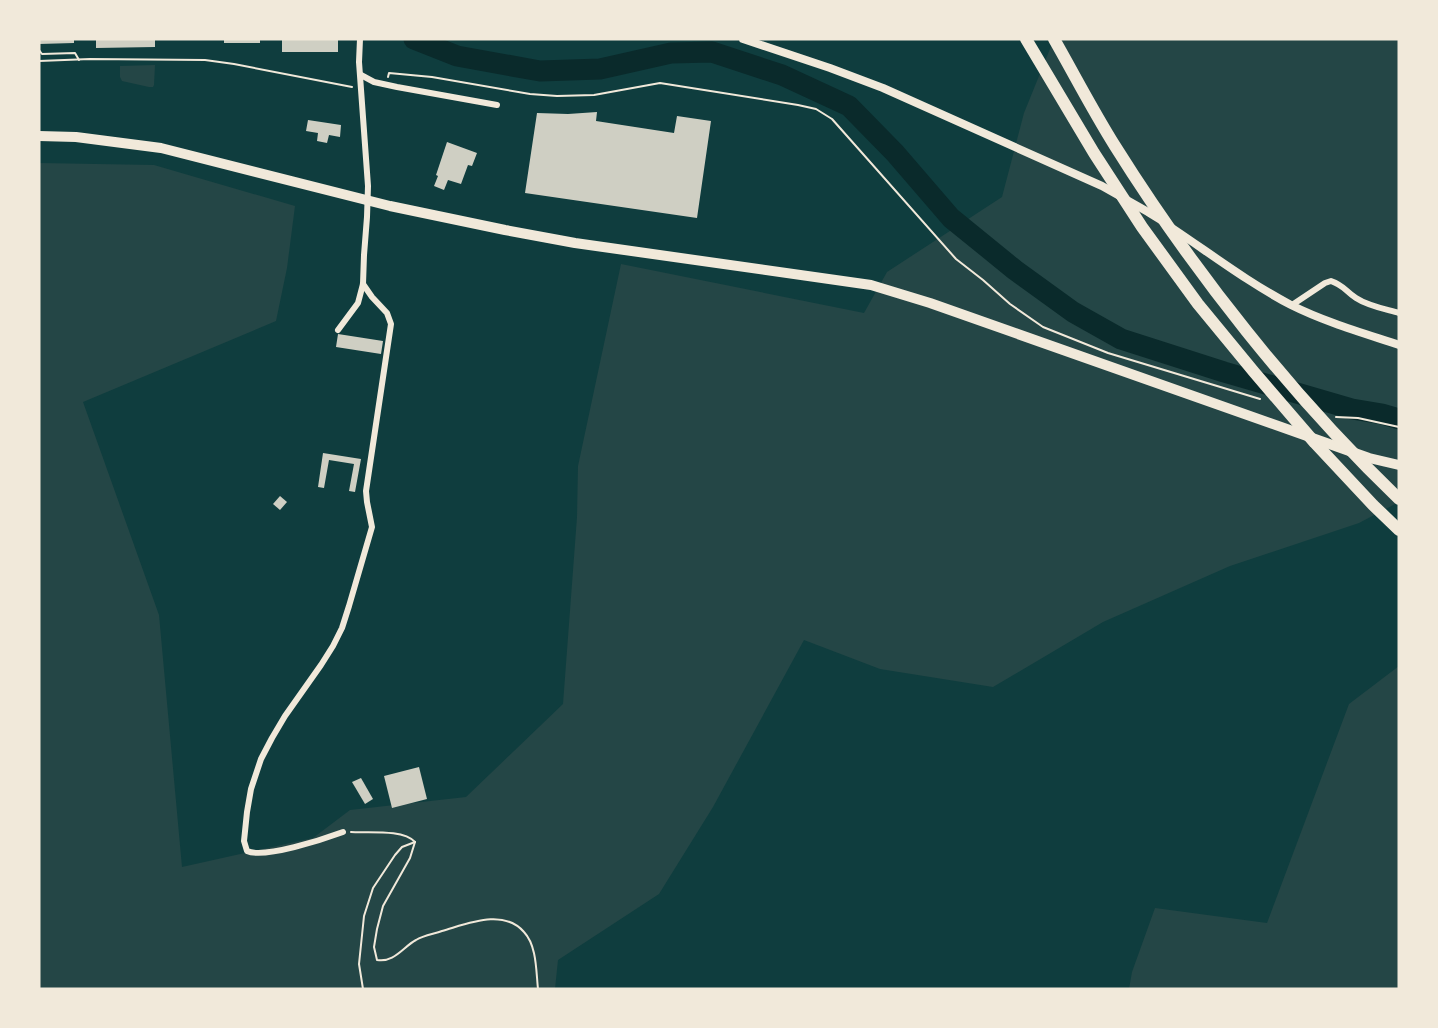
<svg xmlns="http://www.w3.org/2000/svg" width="1438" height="1028" font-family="'Noto Sans',sans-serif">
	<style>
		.green { fill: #244646 }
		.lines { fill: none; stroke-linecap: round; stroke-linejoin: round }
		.river { stroke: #0a2a2b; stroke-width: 21 }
		.building { fill: #cfcfc3 }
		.path { stroke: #f1e9da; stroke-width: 2 }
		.minor { stroke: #f1e9da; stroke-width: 6 }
		.tertiary { stroke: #f1e9da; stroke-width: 8 }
		.primary { stroke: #f1e9da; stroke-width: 10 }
		.motorway { stroke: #f1e9da; stroke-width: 12 }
	</style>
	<rect width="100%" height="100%" fill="#0f3d3e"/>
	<!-- green -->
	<g class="green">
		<path d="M1054,39H1399V502L1359,523L1230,566L1103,622L993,687L880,669L804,640L713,807L659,894L558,960L555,989H39V163L154,165L295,206L287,268L276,321L83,402L159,615L182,867L313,838L350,810L466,797L563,704L577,517L578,466L621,264L864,313L887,272L1002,197L1024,113Z"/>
		<path d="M155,65L154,85L153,87H149L122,81L120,77V66Z"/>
		<path d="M1399,666V989H1129L1132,972L1155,908L1267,923L1349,704Z"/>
	</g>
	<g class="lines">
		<!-- river -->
		<path class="river" d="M414,39L457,56L540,71L600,69L671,53L712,52L782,75L849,106L895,153L951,218L1015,270L1073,312L1121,339L1224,372L1352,409L1382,414L1399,419"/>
	</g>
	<!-- building -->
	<g class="building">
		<path d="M39,39H74V43L39,44Z"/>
		<path d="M96,39H155V47L96,48Z"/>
		<rect x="224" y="39" width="36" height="4"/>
		<rect x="282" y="39" width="56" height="13"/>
		<path d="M597,112L596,121L674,133L677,116L711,121L697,218L525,193L537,113L568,114Z"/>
		<path d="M308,120L341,125L340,137L329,135L327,143L317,141L318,133L306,131Z"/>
		<path d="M447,142L477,153L472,166L468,165L461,184L448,180L444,190L434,186L438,176L436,175Z"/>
		<path d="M338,334L383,341L381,354L336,347Z"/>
		<path d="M323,453L361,459L355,492L349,491L354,464L329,460L324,488L318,487Z"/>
		<path d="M280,496L287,502L280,510L273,504Z"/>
		<path d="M419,767L427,799L392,808L384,776Z"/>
		<path d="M361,778L373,799L365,804L352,782Z"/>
	</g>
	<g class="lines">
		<!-- path -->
		<g class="path">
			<path d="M39,50L42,54L75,53L79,60"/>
			<path d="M39,61L90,59L205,60L234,64L352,87"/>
			<path d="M388,77L389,73L432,77L530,94L557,96L594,95L660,83L798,105L816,109L832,119L956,259L983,280L1010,304L1043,327L1108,353L1260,399"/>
			<path d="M1336,417L1358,418L1399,427"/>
			<path d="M351,832C369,833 403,829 415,842"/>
			<path d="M415,842L410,858L383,906L377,929L374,947L377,960C394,963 403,947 416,940C424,935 434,934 442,931C467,924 503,908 524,932C537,946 536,971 538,989"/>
			<path d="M363,989L359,964L364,916L373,888L395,855L402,847L415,842"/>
		</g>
		<!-- minor -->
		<g class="minor">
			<path d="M361,75L374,82L397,87L497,105"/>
			<path d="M1292,305L1325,283L1331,281C1345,286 1345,291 1356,298C1368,306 1385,309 1399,313"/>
			<path d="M338,330L358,303L363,284L364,255L367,217L368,186L359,62L360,39"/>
			<path d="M343,832C324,839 264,859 247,851L244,841L247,812L251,789L261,759L272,738L285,716L321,665L333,646L342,628L349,606L372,527L367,502L366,491L391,324L387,313L372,297L363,284"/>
		</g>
		<!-- tertiary -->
		<g class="tertiary">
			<path d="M743,39L830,68L883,88L1102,186L1148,212L1161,220"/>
			<path d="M1172,228C1211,254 1249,283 1291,305C1325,322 1363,333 1399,345"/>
		</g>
		<!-- primary -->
		<path class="primary" d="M39,136L76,137L161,148L390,206L505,230L575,243L871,285L930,303L1369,458L1399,465"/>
		<!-- motorway -->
		<g class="motorway">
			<path d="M1026,39L1094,153L1142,227L1198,304L1254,372L1315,443L1373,505L1399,530"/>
			<path d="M1054,39C1074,74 1093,111 1115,146C1194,272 1292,396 1399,499"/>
		</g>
	</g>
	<!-- border -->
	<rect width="1438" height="1028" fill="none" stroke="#f1e9da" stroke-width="81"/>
</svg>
